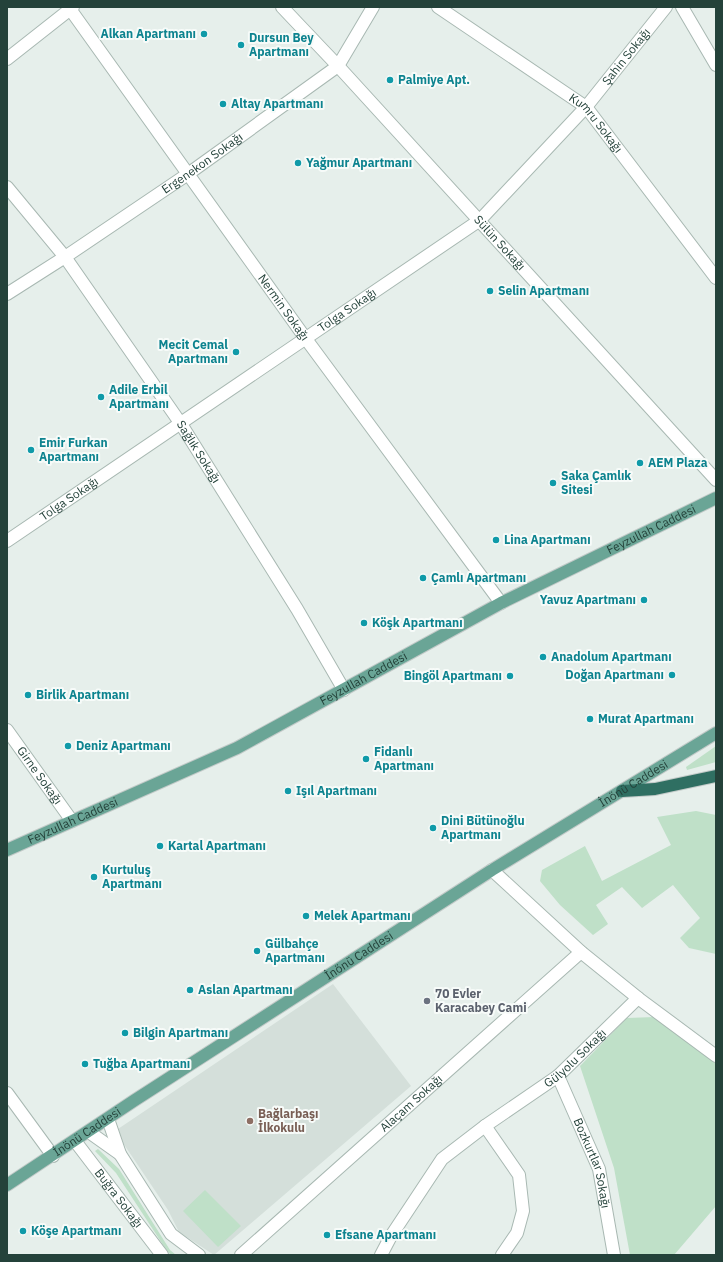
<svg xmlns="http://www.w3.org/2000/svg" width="723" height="1262" font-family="'IBM Plex Sans',sans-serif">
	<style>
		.built { fill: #d4dfda }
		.green { fill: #bfe0c8 }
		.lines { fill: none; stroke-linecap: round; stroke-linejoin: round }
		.minor-casing { stroke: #a8b8b2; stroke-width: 14 }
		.major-casing { stroke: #c2cac8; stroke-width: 14 }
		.highway-casing { stroke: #c2cac8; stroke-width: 14 }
		.minor { stroke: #fff; stroke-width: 12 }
		.major { stroke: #6aa596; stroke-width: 12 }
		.highway { stroke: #2f6f62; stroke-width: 12 }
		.culture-dot { fill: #0f9aa8; stroke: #f7fbf9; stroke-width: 1.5 }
		.worship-dot { fill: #6b7280; stroke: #f7fbf9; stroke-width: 1.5 }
		.education-dot { fill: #8d6e63; stroke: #f7fbf9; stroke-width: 1.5 }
		.labels { text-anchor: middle; stroke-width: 4; stroke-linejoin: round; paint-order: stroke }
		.culture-label { font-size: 12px; font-weight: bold; fill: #0d838f; stroke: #f7fbf9; text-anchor: start }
		.street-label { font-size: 12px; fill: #24423a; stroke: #f7fbf9 }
		.worship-label { font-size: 12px; font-weight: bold; fill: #5b616d; stroke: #f7fbf9; text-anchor: start }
		.education-label { font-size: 12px; font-weight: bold; fill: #785e54; stroke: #f7fbf9; text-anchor: start }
	</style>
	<rect width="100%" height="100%" fill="#e6efeb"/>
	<!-- built -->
	<path class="built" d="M333,984L411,1086L214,1255L179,1232L168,1210L115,1131Z"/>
	<!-- green -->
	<g class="green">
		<path d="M716,746V762L687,770L686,767Z"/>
		<path d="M696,811L716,815V954L689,948L680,938L700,918L673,885L642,908L622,887L596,905L608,924L593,935L560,905L540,881L542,870L585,846L602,881L671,845L657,817Z"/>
		<path d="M655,1017L716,1064V1206L674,1255H630L614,1168L580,1066L627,1018Z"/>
		<path d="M98,1149L119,1169L170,1250L176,1255H171L167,1251L116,1173L95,1151Z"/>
		<path d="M205,1190L241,1226L218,1247L183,1211Z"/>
	</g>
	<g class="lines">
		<defs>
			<g id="minor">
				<path id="s1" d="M282,7L338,66L716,480"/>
				<path id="s2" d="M438,7L586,107L716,278"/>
				<path d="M682,7L716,65"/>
				<path id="s3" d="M70,9L306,339L501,603"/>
				<path d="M7,59L73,7"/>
				<path id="s4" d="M7,187L65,257L181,424L297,609L344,690"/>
				<path id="s5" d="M7,294L65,257L188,174L338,66L373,7"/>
				<path id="s6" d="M7,541L480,220L586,107L666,7"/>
				<path id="s7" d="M7,730L72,821"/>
				<path d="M638,998L716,1056"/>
				<path id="s8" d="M558,1076L599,1169L614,1255"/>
				<path d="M7,1093L53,1156"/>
				<path d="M108,1119L120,1154L171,1234L199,1255"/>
				<path d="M485,1126L519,1175L523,1211L517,1233L502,1255"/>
				<path d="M89,1132L120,1154"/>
				<path id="s9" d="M75,1141L162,1255"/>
				<path id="s10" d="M241,1255L581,952"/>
				<path id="s11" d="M381,1255L391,1236L442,1159L485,1126L558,1076L638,998L581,952L492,870"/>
			</g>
			<g id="major">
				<path id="s12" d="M7,850L237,748L501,603L716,498"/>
				<path id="s13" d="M7,1185L135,1100L492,870L716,733"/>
			</g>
			<path id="highway" d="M622,791L655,789L716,776"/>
		</defs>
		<!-- minor casing -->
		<use href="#minor" class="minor-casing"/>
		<!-- major casing -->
		<use href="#major" class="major-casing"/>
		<!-- highway casing -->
		<use href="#highway" class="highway-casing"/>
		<!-- minor -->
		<use href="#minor" class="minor"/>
		<!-- major -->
		<use href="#major" class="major"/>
		<!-- highway -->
		<use href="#highway" class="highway"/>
	</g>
	<!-- markers -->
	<g class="culture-dot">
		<circle cx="204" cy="34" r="4"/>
		<circle cx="241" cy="45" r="4"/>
		<circle cx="390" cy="80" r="4"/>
		<circle cx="223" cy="104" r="4"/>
		<circle cx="298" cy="163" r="4"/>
		<circle cx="490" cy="291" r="4"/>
		<circle cx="236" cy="352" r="4"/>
		<circle cx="101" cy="397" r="4"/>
		<circle cx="31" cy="450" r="4"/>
		<circle cx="640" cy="463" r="4"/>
		<circle cx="553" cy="483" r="4"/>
		<circle cx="496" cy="540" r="4"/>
		<circle cx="423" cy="578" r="4"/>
		<circle cx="644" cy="600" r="4"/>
		<circle cx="364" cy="623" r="4"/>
		<circle cx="543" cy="657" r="4"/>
		<circle cx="672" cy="675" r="4"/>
		<circle cx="510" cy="676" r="4"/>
		<circle cx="28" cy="695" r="4"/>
		<circle cx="590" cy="719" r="4"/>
		<circle cx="68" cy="746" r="4"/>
		<circle cx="366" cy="759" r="4"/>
		<circle cx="288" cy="791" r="4"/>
		<circle cx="433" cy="828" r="4"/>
		<circle cx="160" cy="846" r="4"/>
		<circle cx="94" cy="877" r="4"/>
		<circle cx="306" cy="916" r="4"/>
		<circle cx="257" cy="951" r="4"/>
		<circle cx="190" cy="990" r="4"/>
		<circle cx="125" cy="1033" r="4"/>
		<circle cx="85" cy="1064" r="4"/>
		<circle cx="23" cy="1231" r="4"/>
		<circle cx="327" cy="1235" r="4"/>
	</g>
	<circle class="worship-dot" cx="427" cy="1001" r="4"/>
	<circle class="education-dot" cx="250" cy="1121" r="4"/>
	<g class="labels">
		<!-- culture labels -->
		<g class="culture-label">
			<text x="196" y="38" text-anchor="end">Alkan Apartmanı</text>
			<text x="249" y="42">Dursun Bey<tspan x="249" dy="14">Apartmanı</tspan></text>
			<text x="398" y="84">Palmiye Apt.</text>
			<text x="231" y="108">Altay Apartmanı</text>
			<text x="306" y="167">Yağmur Apartmanı</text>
			<text x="498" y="295">Selin Apartmanı</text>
			<text x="228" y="349" text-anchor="end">Mecit Cemal<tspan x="228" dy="14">Apartmanı</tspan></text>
			<text x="109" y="394">Adile Erbil<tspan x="109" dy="14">Apartmanı</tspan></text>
			<text x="39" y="447">Emir Furkan<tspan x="39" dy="14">Apartmanı</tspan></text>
			<text x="648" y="467">AEM Plaza</text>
			<text x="561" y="480">Saka Çamlık<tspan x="561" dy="14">Sitesi</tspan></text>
			<text x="504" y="544">Lina Apartmanı</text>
			<text x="431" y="582">Çamlı Apartmanı</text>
			<text x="636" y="604" text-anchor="end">Yavuz Apartmanı</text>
			<text x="372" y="627">Köşk Apartmanı</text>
			<text x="551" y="661">Anadolum Apartmanı</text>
			<text x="664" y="679" text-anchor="end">Doğan Apartmanı</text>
			<text x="502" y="680" text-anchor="end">Bingöl Apartmanı</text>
			<text x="36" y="699">Birlik Apartmanı</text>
			<text x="598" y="723">Murat Apartmanı</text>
			<text x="76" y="750">Deniz Apartmanı</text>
			<text x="374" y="756">Fidanlı<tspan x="374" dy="14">Apartmanı</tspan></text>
			<text x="296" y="795">Işıl Apartmanı</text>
			<text x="441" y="825">Dini Bütünoğlu<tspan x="441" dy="14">Apartmanı</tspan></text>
			<text x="168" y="850">Kartal Apartmanı</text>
			<text x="102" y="874">Kurtuluş<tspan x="102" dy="14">Apartmanı</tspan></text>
			<text x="314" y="920">Melek Apartmanı</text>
			<text x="265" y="948">Gülbahçe<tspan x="265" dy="14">Apartmanı</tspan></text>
			<text x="198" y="994">Aslan Apartmanı</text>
			<text x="133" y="1037">Bilgin Apartmanı</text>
			<text x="93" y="1068">Tuğba Apartmanı</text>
			<text x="31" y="1235">Köşe Apartmanı</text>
			<text x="335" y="1239">Efsane Apartmanı</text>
		</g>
		<!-- street labels -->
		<g class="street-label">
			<text dy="4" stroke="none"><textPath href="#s6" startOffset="791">Şahin Sokağı</textPath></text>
			<text dy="4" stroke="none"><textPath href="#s2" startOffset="197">Kumru Sokağı</textPath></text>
			<text dy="4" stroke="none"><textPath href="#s5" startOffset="235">Ergenekon Sokağı</textPath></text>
			<text dy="4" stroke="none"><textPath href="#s1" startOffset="321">Sülün Sokağı</textPath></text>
			<text dy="4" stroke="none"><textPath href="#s3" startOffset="367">Nermin Sokağı</textPath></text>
			<text dy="4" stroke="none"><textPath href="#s6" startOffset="411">Tolga Sokağı</textPath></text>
			<text dy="4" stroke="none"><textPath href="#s4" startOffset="327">Sağlık Sokağı</textPath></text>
			<text dy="4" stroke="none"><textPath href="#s6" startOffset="75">Tolga Sokağı</textPath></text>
			<text dy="4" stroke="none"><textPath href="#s12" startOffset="720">Feyzullah Caddesi</textPath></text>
			<text dy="4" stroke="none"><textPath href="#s12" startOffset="396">Feyzullah Caddesi</textPath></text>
			<text dy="4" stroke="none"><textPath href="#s7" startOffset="56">Girne Sokağı</textPath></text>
			<text dy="4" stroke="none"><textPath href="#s13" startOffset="744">İnönü Caddesi</textPath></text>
			<text dy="4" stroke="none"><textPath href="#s12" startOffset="72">Feyzullah Caddesi</textPath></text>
			<text dy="4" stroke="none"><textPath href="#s13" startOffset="420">İnönü Caddesi</textPath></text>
			<text dy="4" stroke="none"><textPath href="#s11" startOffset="281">Gülyolu Sokağı</textPath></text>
			<text dy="4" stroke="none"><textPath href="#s10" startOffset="228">Alaçam Sokağı</textPath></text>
			<text dy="4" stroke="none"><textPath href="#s13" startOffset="96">İnönü Caddesi</textPath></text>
			<text dy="4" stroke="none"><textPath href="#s8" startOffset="94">Bozkurtlar Sokağı</textPath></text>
			<text dy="4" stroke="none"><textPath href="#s9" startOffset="72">Buğra Sokağı</textPath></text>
		</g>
		<!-- worship labels -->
		<g class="worship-label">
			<text x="435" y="998">70 Evler<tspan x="435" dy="14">Karacabey Cami</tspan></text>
		</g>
		<!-- education labels -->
		<g class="education-label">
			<text x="258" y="1118">Bağlarbaşı<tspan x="258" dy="14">İlkokulu</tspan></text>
		</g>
	</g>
	<!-- border -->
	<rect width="723" height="1262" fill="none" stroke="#24423a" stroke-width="16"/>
</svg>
